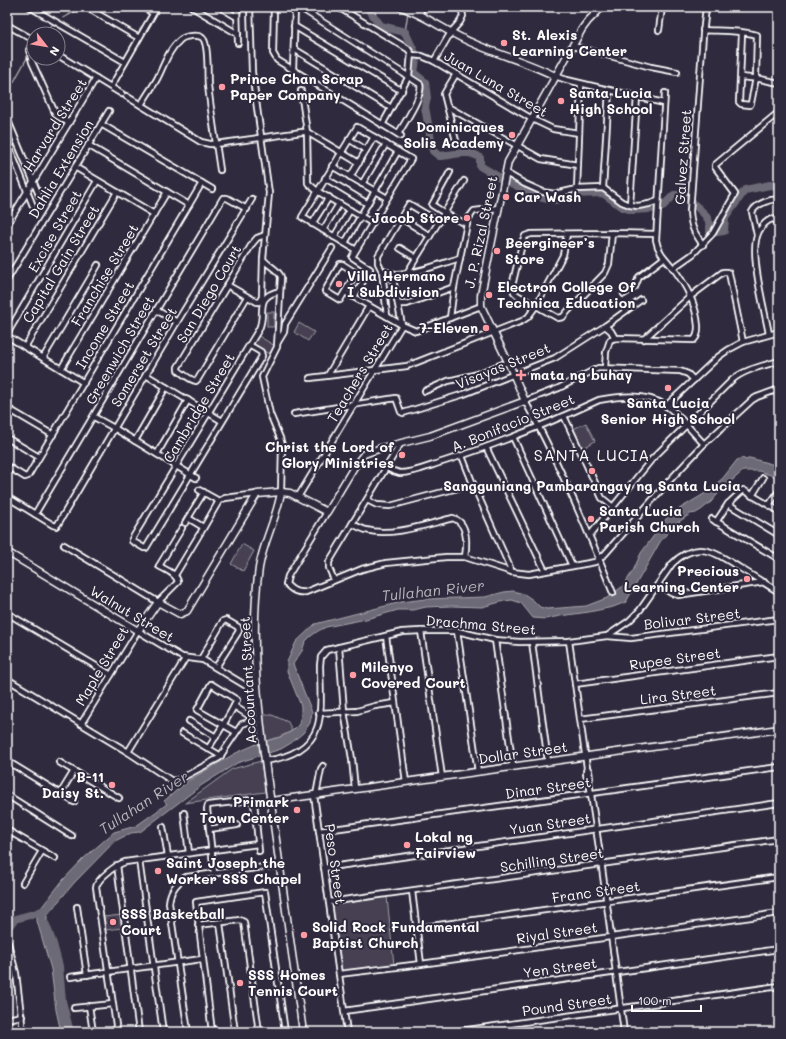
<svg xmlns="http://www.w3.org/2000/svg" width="786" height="1039" font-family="Mali,sans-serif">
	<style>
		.green { fill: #464152; stroke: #a2a0a8 }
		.water { fill: #6d6a77; stroke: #a7a6ad }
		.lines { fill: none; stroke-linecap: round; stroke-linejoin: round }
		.stream { stroke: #a7a6ad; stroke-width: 1.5 }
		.river { stroke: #6d6a77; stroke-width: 8 }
		.street-casing { stroke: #fff; stroke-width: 8 }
		.secondary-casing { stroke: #fff; stroke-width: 9 }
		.street { stroke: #2f2a3d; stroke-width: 4.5 }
		.secondary { stroke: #2f2a3d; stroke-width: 6 }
		.poi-dot { fill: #ff9aa2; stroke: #2f2a3d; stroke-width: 1.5 }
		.labels { text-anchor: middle; stroke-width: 4; stroke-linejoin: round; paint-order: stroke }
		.poi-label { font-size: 14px; font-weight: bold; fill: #fff; stroke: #2f2a3d; text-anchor: start }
		.street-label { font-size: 14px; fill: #fff; stroke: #2f2a3d }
		.water-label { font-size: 15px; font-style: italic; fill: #b6b4bb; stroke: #2f2a3d }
		.quarter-label { font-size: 16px; letter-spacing: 1px; fill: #fff; stroke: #2f2a3d }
	</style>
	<rect width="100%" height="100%" fill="#2f2a3d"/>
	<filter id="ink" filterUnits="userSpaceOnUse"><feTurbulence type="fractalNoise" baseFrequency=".025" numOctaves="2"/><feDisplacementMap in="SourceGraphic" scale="8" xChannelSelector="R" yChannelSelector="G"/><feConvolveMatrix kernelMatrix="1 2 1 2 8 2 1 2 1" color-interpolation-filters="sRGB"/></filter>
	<g filter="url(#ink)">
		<!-- green -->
		<g class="green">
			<rect x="267" y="312" width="7" height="15"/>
			<path d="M299,323L314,332L308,341L294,332Z"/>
			<path d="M257,335L275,346L269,354L252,344Z"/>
			<path d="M586,423L595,441L582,449L573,429Z"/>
			<path d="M242,544L254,551L243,571L231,564Z"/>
			<path d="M263,715H272L288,722L292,731L280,737L266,741Z"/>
			<path d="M261,761L265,792L185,803L232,769Z"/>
			<path d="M387,897L394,965L341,972L332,905Z"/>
			<path d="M121,915L122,928L106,930L104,917Z"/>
		</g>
		<!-- water -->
		<path class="water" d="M742,458L746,460L750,458L771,464H779V478L759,471H743L722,489L711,502L701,510L696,513L690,514L673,526L660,542L626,602L613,607L589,612L560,616L545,619L533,618L521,603L512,600L504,601L482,607L451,606L426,607L413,610H398L366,619L326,627L318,631L311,636L305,642L302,651L293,664L312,712L310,723L303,733L291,743L281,749L237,763L202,785L140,832L131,833L115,841L74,883L47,915V926L59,969V987L62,1001L71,1032H61L56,1010L51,969L37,921V913L63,880L83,859L114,832L136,826L167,804L164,801L189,780L236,753L259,743L280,737L292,731L299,724L301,715V706L287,671V662L296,642L315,624L401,602L426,599L485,597L504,592L513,591L524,594L533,600L540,607L547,609L586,606L607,598L623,586L633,571L641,553L669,515L704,494L723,478L737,460Z"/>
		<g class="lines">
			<!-- stream -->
			<g class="stream">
				<path d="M63,18L83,7"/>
				<path d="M405,32L408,12"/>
				<path d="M40,33L52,25"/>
				<path d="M7,94L27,58"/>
			</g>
			<!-- river -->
			<g class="river">
				<path d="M367,7L381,26L405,32L415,53"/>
				<path d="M416,59L414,73L425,82L427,98L425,107L433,151L439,156C452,156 469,148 480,158V166L500,178L543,198L557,200L571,194L603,193L622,207L632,210L650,209L662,207L674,195H684C693,206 712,214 710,231L717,232L724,231L725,218L745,190L770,185L779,186"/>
				<path d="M46,925L53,944L59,966L62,1001L70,1032"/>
				<path d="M7,928L15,919L37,913L47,909"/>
			</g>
			<defs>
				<g id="street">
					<path d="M30,7L125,62"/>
					<path d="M86,7L139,38"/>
					<path d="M143,7L153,13"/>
					<path d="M192,7L238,34"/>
					<path d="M220,7L237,17"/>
					<path d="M237,7L238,43"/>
					<path d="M250,7L252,72L269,193L263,259C268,266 278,269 281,277L277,347L262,377L270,414L280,438L282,445L281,492"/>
					<path d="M274,7L273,53L277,60L401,136"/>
					<path d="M299,7L420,84C424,94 404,124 398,134"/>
					<path d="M338,7L408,49L411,53L409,76L382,125"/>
					<path d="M419,14L423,7"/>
					<path d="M7,25L34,40"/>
					<path d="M294,26L402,91"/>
					<path d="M659,30L662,7"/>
					<path d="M703,30C720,31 740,30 757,35L756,78L751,103L750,105L741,104L739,102L742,33"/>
					<path d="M34,40L29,50L32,62L56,115L69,123"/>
					<path d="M573,46L651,67L677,72"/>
					<path d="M294,49L391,108"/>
					<path d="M58,55L122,94"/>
					<path d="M412,55L422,56L434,61L532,119L553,129L579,133"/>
					<path d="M434,61L451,32L460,22L463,16L461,7"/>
					<path d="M293,70L295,7"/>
					<path d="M456,74L444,94L456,141"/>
					<path d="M555,76L567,80L664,103"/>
					<path d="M741,77L760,79L779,83"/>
					<path d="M111,87L157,7"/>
					<path d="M301,91L307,132L308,183L317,191L372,223"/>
					<path d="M126,96L201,142L210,144H216L302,132H307L359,163"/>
					<path d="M141,105C146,96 152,88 157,79C164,66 168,50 180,40C184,36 201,33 204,40C209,49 207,74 208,85C211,113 216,142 220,170"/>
					<path d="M448,107L541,159L578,165"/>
					<path d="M7,118L39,195"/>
					<path d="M101,124L212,189"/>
					<path d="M349,139L366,150"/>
					<path d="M7,141L33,206"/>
					<path d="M88,145L189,205"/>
					<path d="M332,166L387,198"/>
					<path d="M75,167L154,214"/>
					<path d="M450,172L432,205L453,218L467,224"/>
					<path d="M506,173L525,184L543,192L555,194L577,189L603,188L622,202L630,205L638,206L649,204L658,201"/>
					<path d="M350,177L374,137"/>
					<path d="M325,178L368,204"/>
					<path d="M362,184L386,144"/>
					<path d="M603,188L609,90"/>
					<path d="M577,189L581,84"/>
					<path d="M630,205L637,96"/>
					<path d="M401,218L430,236"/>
					<path d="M312,224L329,197"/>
					<path d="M7,225L96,78"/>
					<path d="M323,230L339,204"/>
					<path d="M612,233L609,264L605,273L568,311L563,317L558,318L517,295L514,292L512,286L523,240L525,236L531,234L612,233L656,234"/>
					<path d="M757,235L752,212C756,204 771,198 779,200"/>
					<path d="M334,237L350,210"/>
					<path d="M345,243L398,151"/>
					<path d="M703,245C694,232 691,228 690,211L703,35L706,7"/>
					<path d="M400,248L416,258"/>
					<path d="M340,264H342L356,273L340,300L325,291Z"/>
					<path d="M673,268L693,254L713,233L735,194L715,167V165L779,112"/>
					<path d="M382,271C387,272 392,274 398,274C419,273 440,264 460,258"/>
					<path d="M407,273L464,181"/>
					<path d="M7,280L109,111"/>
					<path d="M227,285L257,302H259L262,297L263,259"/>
					<path d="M345,292L402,325L416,331L481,306"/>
					<path d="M624,294L635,287L639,277L664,258"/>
					<path d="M247,297L198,379L196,381C190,380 183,374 178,370V367L252,244L257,238L265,235"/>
					<path d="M354,297L370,269L352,257L411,159L357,127L302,217L356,250"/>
					<path d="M398,304H407L454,287"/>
					<path d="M156,310L177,322"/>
					<path d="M387,316L382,271L378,263V256L409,204L439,222"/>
					<path d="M450,318L454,287L468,219L474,211L499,208"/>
					<path d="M605,326L611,331L615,338"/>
					<path d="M7,334L97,181"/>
					<path d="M769,334C765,312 750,256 757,236C759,229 766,220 773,219L778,222L779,227"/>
					<path d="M7,336L84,383"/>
					<path d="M644,339L691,296L723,272H727L729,273L743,342"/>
					<path d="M278,342L284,332L285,324L332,248"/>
					<path d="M249,345L261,352L262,356L146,548H144L132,541V539L259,329C267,312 253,297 280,291"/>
					<path d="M25,347L117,192"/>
					<path d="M43,358L98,265"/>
					<path d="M605,368L606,352L610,340L615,338L694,340C698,336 698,331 698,326C696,304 687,287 674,269C667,260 658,253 656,240L665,93"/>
					<path d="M61,369L167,192"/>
					<path d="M146,375L222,421"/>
					<path d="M328,375L369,306"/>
					<path d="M310,378L407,366L522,321L528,317L536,306L563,255L567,234"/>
					<path d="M425,391L448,381L474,375L508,362"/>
					<path d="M666,406L718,357L728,350L743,342L779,332"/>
					<path d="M7,408L53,435"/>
					<path d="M294,414L396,398L401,412L403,413L464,394L555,358L605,326L641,300"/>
					<path d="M564,416L602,498L613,507"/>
					<path d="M94,417L114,428L196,478"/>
					<path d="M513,437L572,566"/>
					<path d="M7,438L39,457"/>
					<path d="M135,441L166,387"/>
					<path d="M486,447L545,571"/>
					<path d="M157,454L188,400"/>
					<path d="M462,456L473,484L512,572"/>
					<path d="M7,466L25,477L28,476L202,183"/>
					<path d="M386,467C390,470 395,472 400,473C414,473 429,466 442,462C496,445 547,424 599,400C620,396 645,393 665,405C677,412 694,434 704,444"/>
					<path d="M199,490L219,501"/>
					<path d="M752,496L763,478"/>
					<path d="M7,497L53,525L56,526L58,524L177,322L252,199"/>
					<path d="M298,497L402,325L392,274"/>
					<path d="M367,500L377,505L390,506L473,484"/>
					<path d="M219,501L225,498L257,494"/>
					<path d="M728,504L779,535"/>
					<path d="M769,505L779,491"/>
					<path d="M327,512L288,576L286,584C293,591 297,593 306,592L362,569L386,563L446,557H465L512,572L529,574L595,562L605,554L669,481L704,444L752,400L757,397L779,389"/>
					<path d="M35,514L223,198H227L247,209"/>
					<path d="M188,518L203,527"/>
					<path d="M712,519L779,559"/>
					<path d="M716,522L728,504L743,490L779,511"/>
					<path d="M185,523L204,492"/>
					<path d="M352,524C357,526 362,529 366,530C392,537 428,524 453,518C468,523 467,544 465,557"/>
					<path d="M201,532L219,501"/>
					<path d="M590,535L652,459L732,380C745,369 763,366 779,361"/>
					<path d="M64,545L158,602L178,582C177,574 166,570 159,566L182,528"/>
					<path d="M175,575L199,535"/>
					<path d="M334,580L329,568V562L401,443"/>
					<path d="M659,585L671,593L678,595L764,582"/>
					<path d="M613,593C587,528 559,463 525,401L559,388L598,368L680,371L688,374L694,380"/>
					<path d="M7,613L111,675"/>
					<path d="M421,631L442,777"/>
					<path d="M457,631L478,772"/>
					<path d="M386,636L406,782"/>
					<path d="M607,636L631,638L779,619"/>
					<path d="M495,640L513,767"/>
					<path d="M569,641L587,768L589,771L590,778L589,781"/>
					<path d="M532,642L548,762"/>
					<path d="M339,647L344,711L352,759L355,789"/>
					<path d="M201,659L223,621L226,620L238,627L239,631L216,667"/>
					<path d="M7,679L128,752L172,781L178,780L219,758L242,724L260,718"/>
					<path d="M575,684L779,656"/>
					<path d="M234,706L248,715L253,720"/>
					<path d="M319,713L357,711L375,706L395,703"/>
					<path d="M580,719L779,693"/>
					<path d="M189,721L216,737"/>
					<path d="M81,724L138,631L182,657L203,660L248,687"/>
					<path d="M182,733L221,756"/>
					<path d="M208,749C218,733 229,717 237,700L211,684L197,710L236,732"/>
					<path d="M128,752L185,659"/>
					<path d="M7,761L74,802"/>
					<path d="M265,761C286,758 309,750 317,728C323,713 320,681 320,665L321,657L327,650L402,632L421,631H457L495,640L520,642L569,641L607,636L629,621L640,610L672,564C697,539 715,552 740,568C753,576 766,584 779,592"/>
					<path d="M59,762L119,798"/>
					<path d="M587,768C585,773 586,777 589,781L602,868L624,1032"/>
					<path d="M60,794L74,771"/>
					<path d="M7,795L72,836"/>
					<path d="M314,795L347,1032"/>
					<path d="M316,795L321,769L323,766"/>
					<path d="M184,813L189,853"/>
					<path d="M163,827L168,856"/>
					<path d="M209,829L237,825"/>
					<path d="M7,830L55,858"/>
					<path d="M319,831L779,767"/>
					<path d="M139,860L163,1032"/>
					<path d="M117,865L139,1032"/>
					<path d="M324,868L779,803"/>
					<path d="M214,873L207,809L208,805L251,800L254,802L259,851"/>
					<path d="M23,883L42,851"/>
					<path d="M412,891L421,964"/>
					<path d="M329,902L779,839"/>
					<path d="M77,907L87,975"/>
					<path d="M220,923L235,1032"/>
					<path d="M198,925L240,920L244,922L259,1032"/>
					<path d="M417,928L779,877"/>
					<path d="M8,943L16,973L23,1032"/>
					<path d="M339,974L421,964L779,913"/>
					<path d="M70,977L202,959"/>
					<path d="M89,1006L93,1032"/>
					<path d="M74,1008L113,1004"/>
					<path d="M344,1011L779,949"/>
					<path d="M7,1019L22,1016"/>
					<path d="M117,1032L96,887C98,878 116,865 125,862L258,844"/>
					<path d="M188,1032L169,903C170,891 176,883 186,877L280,865"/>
					<path d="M212,1032L196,902L265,892L285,1032"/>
					<path d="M453,1032L779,986"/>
				</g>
				<g id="secondary">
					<path d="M401,7C424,15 443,29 464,39C494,54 526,61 555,76"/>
					<path d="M281,492C277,518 263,542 259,568C250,632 257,697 265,761L303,1032"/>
					<path d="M7,552L138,631L158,602L180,614L187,611L257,494L281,492L290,493L327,512L354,467L364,454L381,448L430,436L525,401L508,362L481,306V295L508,162L582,29L588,21L602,7"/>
					<path d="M271,801L779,729"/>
				</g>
			</defs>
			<!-- street casing -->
			<use href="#street" class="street-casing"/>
			<!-- secondary casing -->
			<use href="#secondary" class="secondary-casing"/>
			<!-- street -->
			<use href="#street" class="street"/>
			<!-- secondary -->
			<use href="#secondary" class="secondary"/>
		</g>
	</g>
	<!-- markers -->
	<g class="poi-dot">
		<circle cx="504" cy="43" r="4"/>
		<circle cx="222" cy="87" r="4"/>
		<circle cx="561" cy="101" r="4"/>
		<circle cx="512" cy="135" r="4"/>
		<circle cx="506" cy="197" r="4"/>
		<circle cx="467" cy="218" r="4"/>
		<circle cx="497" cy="251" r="4"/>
		<circle cx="339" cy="284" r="4"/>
		<circle cx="489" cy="295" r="4"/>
		<circle cx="486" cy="328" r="4"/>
		<path d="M519 369h4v4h4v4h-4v4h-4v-4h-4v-4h4z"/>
		<circle cx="668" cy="388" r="4"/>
		<circle cx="402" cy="455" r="4"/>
		<circle cx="592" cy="471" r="4"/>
		<circle cx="591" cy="519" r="4"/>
		<circle cx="747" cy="579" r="4"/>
		<circle cx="353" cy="675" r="4"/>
		<circle cx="112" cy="785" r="4"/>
		<circle cx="297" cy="810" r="4"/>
		<circle cx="407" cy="845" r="4"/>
		<circle cx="158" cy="871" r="4"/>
		<circle cx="113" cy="922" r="4"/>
		<circle cx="304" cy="935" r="4"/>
		<circle cx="240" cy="983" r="4"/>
	</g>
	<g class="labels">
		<!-- poi labels -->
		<g class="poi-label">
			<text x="512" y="40">St. Alexis<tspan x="512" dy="16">Learning Center</tspan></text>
			<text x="230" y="84">Prince Chan Scrap<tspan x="230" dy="16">Paper Company</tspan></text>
			<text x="569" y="98">Santa Lucia<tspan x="569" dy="16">High School</tspan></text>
			<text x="504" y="132" text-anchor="end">Dominicques<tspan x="504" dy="16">Solis Academy</tspan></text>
			<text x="514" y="202">Car Wash</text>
			<text x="459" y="223" text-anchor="end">Jacob Store</text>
			<text x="505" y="248">Beergineer’s<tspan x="505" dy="16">Store</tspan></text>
			<text x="347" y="281">Villa Hermano<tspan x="347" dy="16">I Subdivision</tspan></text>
			<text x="497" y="292">Electron College Of<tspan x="497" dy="16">Technica Education</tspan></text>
			<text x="478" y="333" text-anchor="end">7-Eleven</text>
			<text x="530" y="380">mata ng buhay</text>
			<text x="668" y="408" text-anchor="middle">Santa Lucia<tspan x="668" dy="16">Senior High School</tspan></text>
			<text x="394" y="452" text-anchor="end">Christ the Lord of<tspan x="394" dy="16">Glory Ministries</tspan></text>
			<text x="592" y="491" text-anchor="middle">Sangguniang Pambarangay ng Santa Lucia</text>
			<text x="599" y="516">Santa Lucia<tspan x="599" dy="16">Parish Church</tspan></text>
			<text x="739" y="576" text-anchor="end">Precious<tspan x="739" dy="16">Learning Center</tspan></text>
			<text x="361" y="672">Milenyo<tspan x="361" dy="16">Covered Court</tspan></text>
			<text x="104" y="782" text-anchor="end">B-11<tspan x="104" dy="16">Daisy St.</tspan></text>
			<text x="289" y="807" text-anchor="end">Primark<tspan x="289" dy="16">Town Center</tspan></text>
			<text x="415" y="842">Lokal ng<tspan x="415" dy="16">Fairview</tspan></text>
			<text x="166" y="868">Saint Joseph the<tspan x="166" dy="16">Worker SSS Chapel</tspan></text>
			<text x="121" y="919">SSS Basketball<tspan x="121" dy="16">Court</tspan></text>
			<text x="312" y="932">Solid Rock Fundamental<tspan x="312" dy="16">Baptist Church</tspan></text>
			<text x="248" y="980">SSS Homes<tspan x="248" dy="16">Tennis Court</tspan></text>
		</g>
		<!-- street labels -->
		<g class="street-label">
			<text transform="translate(496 84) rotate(30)" y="5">Juan Luna Street</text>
			<text transform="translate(55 125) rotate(-58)" y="5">Harvard Street</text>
			<text transform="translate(683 157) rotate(-86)" y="5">Galvez Street</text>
			<text transform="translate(61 169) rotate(-59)" y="5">Dahlia Extension</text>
			<text transform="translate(55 231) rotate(-60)" y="5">Excise Street</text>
			<text transform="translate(481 232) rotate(-78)" y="5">J. P. Rizal Street</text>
			<text transform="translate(61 264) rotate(-59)" y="5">Capital Gain Street</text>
			<text transform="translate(105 275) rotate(-59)" y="5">Franchise Street</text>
			<text transform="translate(209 294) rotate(-59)" y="5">San Diego Court</text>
			<text transform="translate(105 325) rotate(-59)" y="5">Income Street</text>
			<text transform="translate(120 350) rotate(-60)" y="5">Greenwich Street</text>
			<text transform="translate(144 357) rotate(-59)" y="5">Somerset Street</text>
			<text transform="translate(503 366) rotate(-22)" y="5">Visayas Street</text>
			<text transform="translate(360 373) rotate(-59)" y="5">Teachers Street</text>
			<text transform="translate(199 408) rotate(-59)" y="5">Cambridge Street</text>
			<text transform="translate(513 423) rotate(-22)" y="5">A. Bonifacio Street</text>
			<text transform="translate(132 614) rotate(31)" y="5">Walnut Street</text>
			<text transform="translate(692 619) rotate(-7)" y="5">Bolivar Street</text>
			<text transform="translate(481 625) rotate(5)" y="5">Drachma Street</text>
			<text transform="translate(675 659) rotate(-8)" y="5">Rupee Street</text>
			<text transform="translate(102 666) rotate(-59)" y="5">Maple Street</text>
			<text transform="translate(248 680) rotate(-93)" y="5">Accountant Street</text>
			<text transform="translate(678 695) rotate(-7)" y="5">Lira Street</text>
			<text transform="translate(523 753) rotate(-8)" y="5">Dollar Street</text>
			<text transform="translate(548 788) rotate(-8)" y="5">Dinar Street</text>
			<text transform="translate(550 824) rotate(-8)" y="5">Yuan Street</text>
			<text transform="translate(552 860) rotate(-8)" y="5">Schilling Street</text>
			<text transform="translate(335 864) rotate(82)" y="5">Peso Street</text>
			<text transform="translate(596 892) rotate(-8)" y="5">Franc Street</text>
			<text transform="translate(557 933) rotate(-8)" y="5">Riyal Street</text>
			<text transform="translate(560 968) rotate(-8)" y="5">Yen Street</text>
			<text transform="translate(567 1005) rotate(-8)" y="5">Pound Street</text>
		</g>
		<!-- water labels -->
		<g class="water-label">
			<text transform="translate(433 591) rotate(-6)" y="5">Tullahan River</text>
			<text transform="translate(144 803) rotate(-33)" y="5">Tullahan River</text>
		</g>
		<!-- quarter labels -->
		<g class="quarter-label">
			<text x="592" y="461">SANTA LUCIA</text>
		</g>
	</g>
	<!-- margin -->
	<rect width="786" height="1039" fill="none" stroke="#2f2a3d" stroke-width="24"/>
	<rect x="12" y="12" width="762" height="1015" fill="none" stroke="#fff" stroke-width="1.5" filter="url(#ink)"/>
	<!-- north arrow -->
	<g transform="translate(46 46) rotate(121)"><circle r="19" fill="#2f2a3d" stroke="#827f8b"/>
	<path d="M0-3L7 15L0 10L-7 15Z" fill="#ff9aa2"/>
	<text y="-6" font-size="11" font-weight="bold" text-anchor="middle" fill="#ffffff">N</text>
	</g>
	<!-- scale -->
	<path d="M632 1005v6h69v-6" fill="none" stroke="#ffffff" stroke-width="2"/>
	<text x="638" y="1005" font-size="12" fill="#ffffff" stroke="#2f2a3d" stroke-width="3" paint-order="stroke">100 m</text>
</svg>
